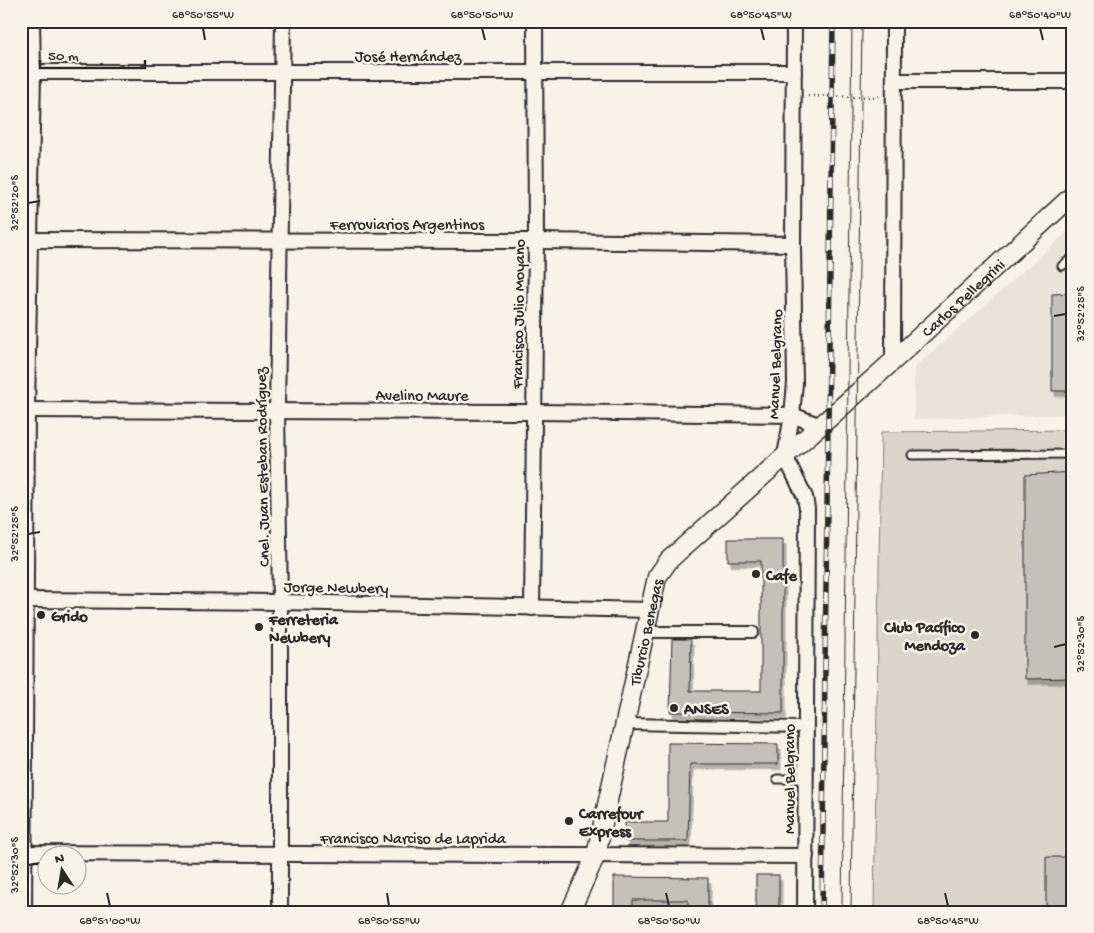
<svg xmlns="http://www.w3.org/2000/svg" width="1094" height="933" font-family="'Gochi Hand',sans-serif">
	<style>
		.built { fill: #e8e4da }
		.green { fill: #dad6cc; stroke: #82807c }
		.building { fill: #c4c1b9; stroke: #2b2b2b; filter: url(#shadow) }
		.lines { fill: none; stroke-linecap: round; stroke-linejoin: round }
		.service-casing { stroke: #2b2b2b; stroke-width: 11 }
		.pedestrian-casing { stroke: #2b2b2b; stroke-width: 14 }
		.minor-casing { stroke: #2b2b2b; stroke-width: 18 }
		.tertiary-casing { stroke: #2b2b2b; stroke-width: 21 }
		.path { stroke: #2b2b2b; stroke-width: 2.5; stroke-dasharray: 1 4; stroke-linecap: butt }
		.service { stroke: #f7f3e8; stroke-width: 7 }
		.pedestrian { stroke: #f7f3e8; stroke-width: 10 }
		.minor { stroke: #f7f3e8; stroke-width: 14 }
		.tertiary { stroke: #f7f3e8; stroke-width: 18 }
		.tram { stroke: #2b2b2b; stroke-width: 1 }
		.rail-casing { stroke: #2b2b2b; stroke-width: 5.5 }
		.rail { stroke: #f7f3e8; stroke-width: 4; stroke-dasharray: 11; stroke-linecap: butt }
		.ticks { fill: none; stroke: #2b2b2b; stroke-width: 2 }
		.poi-dot { fill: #2b2b2b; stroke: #f7f3e8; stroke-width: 2 }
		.labels { text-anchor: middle; stroke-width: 5; stroke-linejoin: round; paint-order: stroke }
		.street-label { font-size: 16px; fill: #2b2b2b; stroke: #f7f3e8 }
		.poi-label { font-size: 16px; font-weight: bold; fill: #2b2b2b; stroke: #f7f3e8; text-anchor: start }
		.neatline { fill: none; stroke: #2b2b2b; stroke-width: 2 }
		.ticks-label { font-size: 12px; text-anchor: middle; fill: #2b2b2b }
	</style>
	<defs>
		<filter id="shadow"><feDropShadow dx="3" dy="5.5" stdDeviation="0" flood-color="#0004"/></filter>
	</defs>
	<rect width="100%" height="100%" fill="#f7f3e8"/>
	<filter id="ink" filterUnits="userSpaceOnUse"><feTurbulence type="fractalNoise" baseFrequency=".02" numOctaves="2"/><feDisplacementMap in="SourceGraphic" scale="10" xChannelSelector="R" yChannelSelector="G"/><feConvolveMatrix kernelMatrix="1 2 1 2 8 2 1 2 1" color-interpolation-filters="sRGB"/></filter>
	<g filter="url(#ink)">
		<!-- built -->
		<path class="built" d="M1073,227V414L914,419V368Z"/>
		<!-- green -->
		<path class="green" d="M1073,430V912H874L881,432Z"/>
		<!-- building -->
		<g class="building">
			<path d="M1073,293V391H1052V294Z"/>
			<path d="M1073,472V678L1025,679V475Z"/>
			<path d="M728,539H783V713L670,712L672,639H691L690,691H761V561H728Z"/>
			<path d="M668,743L778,744V764H690L688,841H625V822H668Z"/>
			<rect x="1046" y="857" width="27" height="55"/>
			<rect x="756" y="875" width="23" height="37"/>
			<path d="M614,877L708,878V912H688V900H633V912H614Z"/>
		</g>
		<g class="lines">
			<defs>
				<g id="service">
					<path d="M1062,266L1073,257"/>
					<path d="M912,455L1073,454"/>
					<path d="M777,779H805"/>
				</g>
				<g id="pedestrian">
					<path d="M645,632H753"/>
					<path d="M624,724L805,727"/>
				</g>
				<g id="minor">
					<path d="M794,21L793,244L795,383L792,415L785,456L805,497L807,509L805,912"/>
					<path d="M21,72H794"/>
					<path d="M894,81H1073"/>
					<path d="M21,240L536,241L793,244"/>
					<path d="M893,361L894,21"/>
					<path d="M21,410L534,412L792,415L821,426"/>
					<path d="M21,600L280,602L650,610"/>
					<path d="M532,608L536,241L535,21"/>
					<path d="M21,853L806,856"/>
					<path d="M24,912L27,410L33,72L32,21"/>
					<path d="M280,912V602L277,411L283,21"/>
				</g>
				<g id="tertiary">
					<path id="s1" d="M570,912L596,855L657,577L669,560L785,456L828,419L893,361L1073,195"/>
				</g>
			</defs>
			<!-- service casing -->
			<use href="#service" class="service-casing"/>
			<!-- pedestrian casing -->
			<use href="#pedestrian" class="pedestrian-casing"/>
			<!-- minor casing -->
			<use href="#minor" class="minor-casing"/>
			<!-- tertiary casing -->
			<use href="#tertiary" class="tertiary-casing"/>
			<!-- path -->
			<path class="path" d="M808,96L880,97"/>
			<!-- service -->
			<use href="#service" class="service"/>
			<!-- pedestrian -->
			<use href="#pedestrian" class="pedestrian"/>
			<!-- minor -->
			<use href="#minor" class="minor"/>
			<!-- tertiary -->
			<use href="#tertiary" class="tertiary"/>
			<!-- tram -->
			<g class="tram">
				<path d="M842,912L852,21"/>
				<path d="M851,912L862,21"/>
			</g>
			<defs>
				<path id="rail" d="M822,912L833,21"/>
			</defs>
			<!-- rail casing -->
			<use href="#rail" class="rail-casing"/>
			<!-- rail -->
			<use href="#rail" class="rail"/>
		</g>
	</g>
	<!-- ticks -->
	<path class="ticks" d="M203,28L205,40M482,28L485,40M761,28L764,40M1040,28L1043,40M28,203L40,201M1054,316L1066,314M28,534L40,532M1054,647L1066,644M28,865L40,863M107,893L110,906M387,893L389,906M666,893L669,906M945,893L948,906"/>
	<!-- markers -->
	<g class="poi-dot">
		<circle cx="756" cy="574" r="5"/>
		<circle cx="41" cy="615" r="5"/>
		<circle cx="259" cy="627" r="5"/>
		<circle cx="975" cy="635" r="5"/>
		<circle cx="674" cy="708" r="5"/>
		<circle cx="569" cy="821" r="5"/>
	</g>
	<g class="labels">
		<!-- street labels -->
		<g class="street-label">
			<text x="408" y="61">José Hernández</text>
			<text x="407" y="229">Ferroviarios Argentinos</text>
			<text dy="6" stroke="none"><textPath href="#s1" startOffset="762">Carlos Pellegrini</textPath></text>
			<text transform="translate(517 314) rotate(-89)" y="6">Francisco Julio Moyano</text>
			<text transform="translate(774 364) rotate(-88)" y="6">Manuel Belgrano</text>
			<text x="422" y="400">Avelino Maure</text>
			<text transform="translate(261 467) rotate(-91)" y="6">Cnel. Juan Esteban Rodríguez</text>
			<text transform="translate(336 586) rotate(1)" y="6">Jorge Newbery</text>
			<text dy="6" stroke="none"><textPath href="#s1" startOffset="291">Tiburcio Benegas</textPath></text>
			<text transform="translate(788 779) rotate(-90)" y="6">Manuel Belgrano</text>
			<text x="413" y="843">Francisco Narciso de Laprida</text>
		</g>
		<!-- poi labels -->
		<g class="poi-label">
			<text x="766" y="580">Cafe</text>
			<text x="51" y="621">Grido</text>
			<text x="269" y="624">Ferreteria<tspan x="269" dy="18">Newbery</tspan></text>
			<text x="965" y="632" text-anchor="end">Club Pacífico<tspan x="965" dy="18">Mendoza</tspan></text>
			<text x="684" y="714">ANSES</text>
			<text x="579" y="818">Carrefour<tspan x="579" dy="18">Express</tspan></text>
		</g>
	</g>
	<!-- margin -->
	<rect width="1094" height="933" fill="none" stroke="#f7f3e8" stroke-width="55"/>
	<!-- north arrow -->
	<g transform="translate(62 870) rotate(348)"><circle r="24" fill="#f7f3e8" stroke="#a5a39c"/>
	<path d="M0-4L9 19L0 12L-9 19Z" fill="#2b2b2b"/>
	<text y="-8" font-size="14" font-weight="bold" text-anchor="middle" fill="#2b2b2b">N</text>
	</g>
	<!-- scale -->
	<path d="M40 60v8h105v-8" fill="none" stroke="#2b2b2b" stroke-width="2.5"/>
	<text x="48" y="60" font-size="15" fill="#2b2b2b" stroke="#f7f3e8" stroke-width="4" paint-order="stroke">50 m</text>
	<rect x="28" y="28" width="1038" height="878" class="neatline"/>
	<g class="ticks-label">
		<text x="203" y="18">68°50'55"W</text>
		<text x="482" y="18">68°50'50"W</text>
		<text x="761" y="18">68°50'45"W</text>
		<text x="1040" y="18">68°50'40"W</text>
		<text transform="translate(14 203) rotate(-90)" y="4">32°52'20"S</text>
		<text transform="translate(1080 314) rotate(-90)" y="4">32°52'25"S</text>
		<text transform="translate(14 534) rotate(-90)" y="4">32°52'25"S</text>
		<text transform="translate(1080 644) rotate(-90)" y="4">32°52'30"S</text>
		<text transform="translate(14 865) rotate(-90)" y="4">32°52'30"S</text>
		<text x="110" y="924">68°51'00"W</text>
		<text x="389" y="924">68°50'55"W</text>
		<text x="669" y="924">68°50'50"W</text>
		<text x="948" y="924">68°50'45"W</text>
	</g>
</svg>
